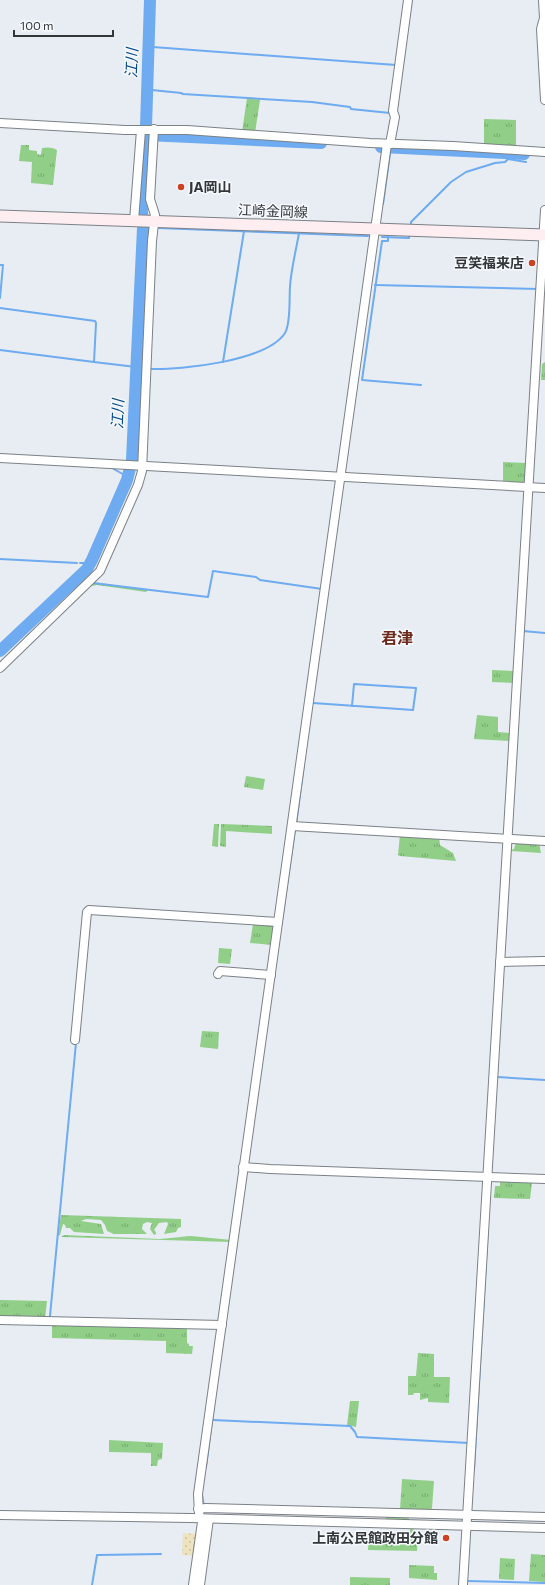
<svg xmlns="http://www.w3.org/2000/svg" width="545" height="1585" font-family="Commissioner,'Noto Sans JP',sans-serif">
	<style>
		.grass { fill: url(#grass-tufts) }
		.sand { fill: url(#sand-dots) }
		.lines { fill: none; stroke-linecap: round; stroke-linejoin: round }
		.stream { stroke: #6eabf0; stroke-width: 2 }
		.river { stroke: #6eabf0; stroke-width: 12 }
		.street-casing { stroke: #7b8186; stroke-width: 10 }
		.secondary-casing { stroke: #7b8186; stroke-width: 13 }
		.street { stroke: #fff; stroke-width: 8 }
		.secondary { stroke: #feeef1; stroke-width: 11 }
		.poi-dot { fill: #cc4222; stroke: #f6faff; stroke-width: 1.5 }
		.labels { text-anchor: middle; stroke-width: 3; stroke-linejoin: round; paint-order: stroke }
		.poi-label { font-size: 14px; font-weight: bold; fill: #343739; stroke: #f6faff; text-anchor: end }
		.street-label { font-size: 14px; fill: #343739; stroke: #f6faff }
		.water-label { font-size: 15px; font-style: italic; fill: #054a87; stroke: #f6faff }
		.quarter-label { font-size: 16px; font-weight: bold; fill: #6d291a; stroke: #f6faff }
	</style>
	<defs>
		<pattern id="grass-tufts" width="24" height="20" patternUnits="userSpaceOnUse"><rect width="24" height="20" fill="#91cf88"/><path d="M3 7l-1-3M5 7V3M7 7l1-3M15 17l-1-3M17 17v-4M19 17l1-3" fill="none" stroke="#77a970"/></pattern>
		<pattern id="sand-dots" width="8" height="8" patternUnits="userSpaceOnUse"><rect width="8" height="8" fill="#ede3be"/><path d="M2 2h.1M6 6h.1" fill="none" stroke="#ccc3a4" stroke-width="1.8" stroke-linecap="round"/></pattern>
	</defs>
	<rect width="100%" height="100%" fill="#e7edf3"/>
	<!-- grass -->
	<g class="grass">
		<path d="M247,98L260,100L255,133L242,132Z"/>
		<path d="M484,119L516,120V146L484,145Z"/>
		<path d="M21,145H29V150L37,151V154L41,155L42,148C46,147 53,147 57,150L53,185L31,183L32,162L19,161Z"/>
		<path d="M545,362V380H541L542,364Z"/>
		<path d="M503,462L526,463L525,482L523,485L503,483Z"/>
		<path d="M93,582L148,590L146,592L97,585L87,587Z"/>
		<path d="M492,670L513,671V683L492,682Z"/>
		<path d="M477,715L498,717V732L511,733L510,741L474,739Z"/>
		<path d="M246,776L265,779L263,790L244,787Z"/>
		<path d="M214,824H219L218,847L212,846Z"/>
		<path d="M221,824L272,826V834L226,831V847L220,846Z"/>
		<path d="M400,834L439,837L440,845L453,853L456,861L400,856L398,855Z"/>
		<path d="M516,842L539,843L541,853L511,851V850L514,849Z"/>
		<path d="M253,924L276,925L272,945L250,943Z"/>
		<path d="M219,948L232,949L230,964L218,963Z"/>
		<path d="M202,1031L219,1032L218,1049L200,1047Z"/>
		<path d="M500,1182H530L532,1183L530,1199L494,1198L495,1186H500Z"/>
		<path d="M61,1215L181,1219V1227L178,1228L176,1232L164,1234L168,1224L167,1222L159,1223L154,1230L156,1232V1234L154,1235L150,1229L152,1223L147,1222L143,1224L142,1229L147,1234H114L107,1231L105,1225L101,1220L86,1219L81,1221L101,1224L104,1234L74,1232L70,1228H66L65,1225L63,1224L60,1235L58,1236Z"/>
		<path d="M64,1235L160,1239L191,1236L231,1240V1242L61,1237Z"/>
		<path d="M0,1300L47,1301L45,1319L0,1318Z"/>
		<path d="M52,1324L187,1327V1343L189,1344V1346H193L192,1354L166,1353V1341L52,1338Z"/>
		<path d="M418,1353L434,1354V1377H450L449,1403L428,1402V1398L420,1400V1393H414L413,1395H408V1376H416Z"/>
		<path d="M350,1401H359L356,1427L347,1425Z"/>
		<path d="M109,1440L163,1443L162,1459L158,1460L157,1466H151V1453L109,1452Z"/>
		<path d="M402,1479L434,1481L432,1508L430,1511L400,1510Z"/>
		<path d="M386,1516L409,1517V1522L385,1521Z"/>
		<path d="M410,1529H414V1533H418L417,1551L368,1550L369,1532H373V1536H394L395,1532H399V1537H409Z"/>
		<path d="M531,1554L545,1555V1582L529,1581Z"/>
		<path d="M500,1558L515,1559L514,1580L499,1579Z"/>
		<path d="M409,1565L434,1566V1573H437V1580L409,1578Z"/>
		<path d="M350,1577L390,1578V1585H350Z"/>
	</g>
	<!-- sand -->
	<path class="sand" d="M183,1533L199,1534L195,1556L182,1555Z"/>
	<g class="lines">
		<!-- stream -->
		<g class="stream">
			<path d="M149,46L150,47"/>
			<path d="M153,47L396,65"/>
			<path d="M147,90H148"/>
			<path d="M152,90L181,93L183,94L312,102L350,107L351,109L390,113"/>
			<path d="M383,204L391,146"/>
			<path d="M411,224V222L451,182L466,172L495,163L505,162L508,159L526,162"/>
			<path d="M143,228H150"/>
			<path d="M159,228L368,236"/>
			<path d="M382,237L409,238V235"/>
			<path d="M388,237V241H382L362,380L421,385"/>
			<path d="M0,265H3L0,298"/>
			<path d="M375,285L538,289"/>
			<path d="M0,308L95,321L96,323L94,362L136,367"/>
			<path d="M0,350L94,362"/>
			<path d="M223,362L244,231"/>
			<path d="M136,369H143"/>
			<path d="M150,369C182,370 267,361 285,333C291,323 289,299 290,287C291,269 296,251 299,233"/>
			<path d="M112,468L128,477"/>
			<path d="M0,559L77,563"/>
			<path d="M80,563H90"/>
			<path d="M74,581L84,582"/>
			<path d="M93,583L208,597L213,571L256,577L260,580L322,589"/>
			<path d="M523,631L545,633"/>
			<path d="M313,703L413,710L416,688L354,684L352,706"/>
			<path d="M296,825L304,764"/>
			<path d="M282,920L295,829"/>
			<path d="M497,1077L545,1080"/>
			<path d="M50,1316L76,1043"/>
			<path d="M213,1420L350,1426L355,1432L357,1437L469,1443"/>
			<path d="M206,1467L214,1405"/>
			<path d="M474,1470L488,1226"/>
			<path d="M202,1495L204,1506"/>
			<path d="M467,1581L545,1583"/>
			<path d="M92,1585L97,1555L161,1554"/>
		</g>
		<!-- river -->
		<g class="river">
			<path d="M146,127L150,0"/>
			<path d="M146,135L321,143"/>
			<path d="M381,147L524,154"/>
			<path d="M0,651L87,569L92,560L127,480L132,460L143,228L142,212L146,132"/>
		</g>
		<defs>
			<g id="street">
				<path d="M543,0L544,18L541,29L545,100"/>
				<path d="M0,123L125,130H187L370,143L453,146L545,152"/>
				<path d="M390,144L395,117L393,111L408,0"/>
				<path d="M134,221L141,130"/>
				<path d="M0,458L545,488"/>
				<path d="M0,668L100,571L138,485L142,471L152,241L155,215L150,199L154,129"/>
				<path d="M292,826L545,841"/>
				<path d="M500,962L545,961"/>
				<path d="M218,974L220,971L271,975"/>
				<path d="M75,1040L87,912L89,910L278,922"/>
				<path d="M243,1167L270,1169L545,1179"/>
				<path d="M0,1320L222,1325"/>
				<path d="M198,1509L206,1508L545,1517"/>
				<path d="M0,1515L191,1518L545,1528"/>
				<path d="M193,1585L202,1522L199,1513L198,1494L387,144"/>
				<path d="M200,1585L209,1519"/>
				<path d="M463,1585L545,210"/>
			</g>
			<path id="secondary" d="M0,216L545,235"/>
		</defs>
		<!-- street casing -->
		<use href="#street" class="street-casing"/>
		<!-- secondary casing -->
		<use href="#secondary" class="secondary-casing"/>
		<!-- street -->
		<use href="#street" class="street"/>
		<!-- secondary -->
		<use href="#secondary" class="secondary"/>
	</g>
	<!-- markers -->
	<g class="poi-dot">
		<circle cx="181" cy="187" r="4"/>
		<circle cx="532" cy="263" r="4"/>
		<circle cx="446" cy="1538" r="4"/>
	</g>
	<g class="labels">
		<!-- poi labels -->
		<g class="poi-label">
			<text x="189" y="192" text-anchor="start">JA岡山</text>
			<text x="524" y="268">豆笑福来店</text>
			<text x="438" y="1543">上南公民館政田分館</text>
		</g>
		<!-- street labels -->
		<g class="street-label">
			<text transform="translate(273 211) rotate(2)" y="5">江崎金岡線</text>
		</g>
		<!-- water labels -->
		<g class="water-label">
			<text transform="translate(132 63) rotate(-88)" y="5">江川</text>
			<text transform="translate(118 414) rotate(-88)" y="5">江川</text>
		</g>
		<!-- quarter labels -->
		<g class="quarter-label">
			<text x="397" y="644">君津</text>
		</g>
	</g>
	<!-- scale -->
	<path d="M14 30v6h99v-6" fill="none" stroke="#343739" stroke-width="2"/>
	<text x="20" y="30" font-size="12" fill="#343739" stroke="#f6faff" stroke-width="3" paint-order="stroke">100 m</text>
</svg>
